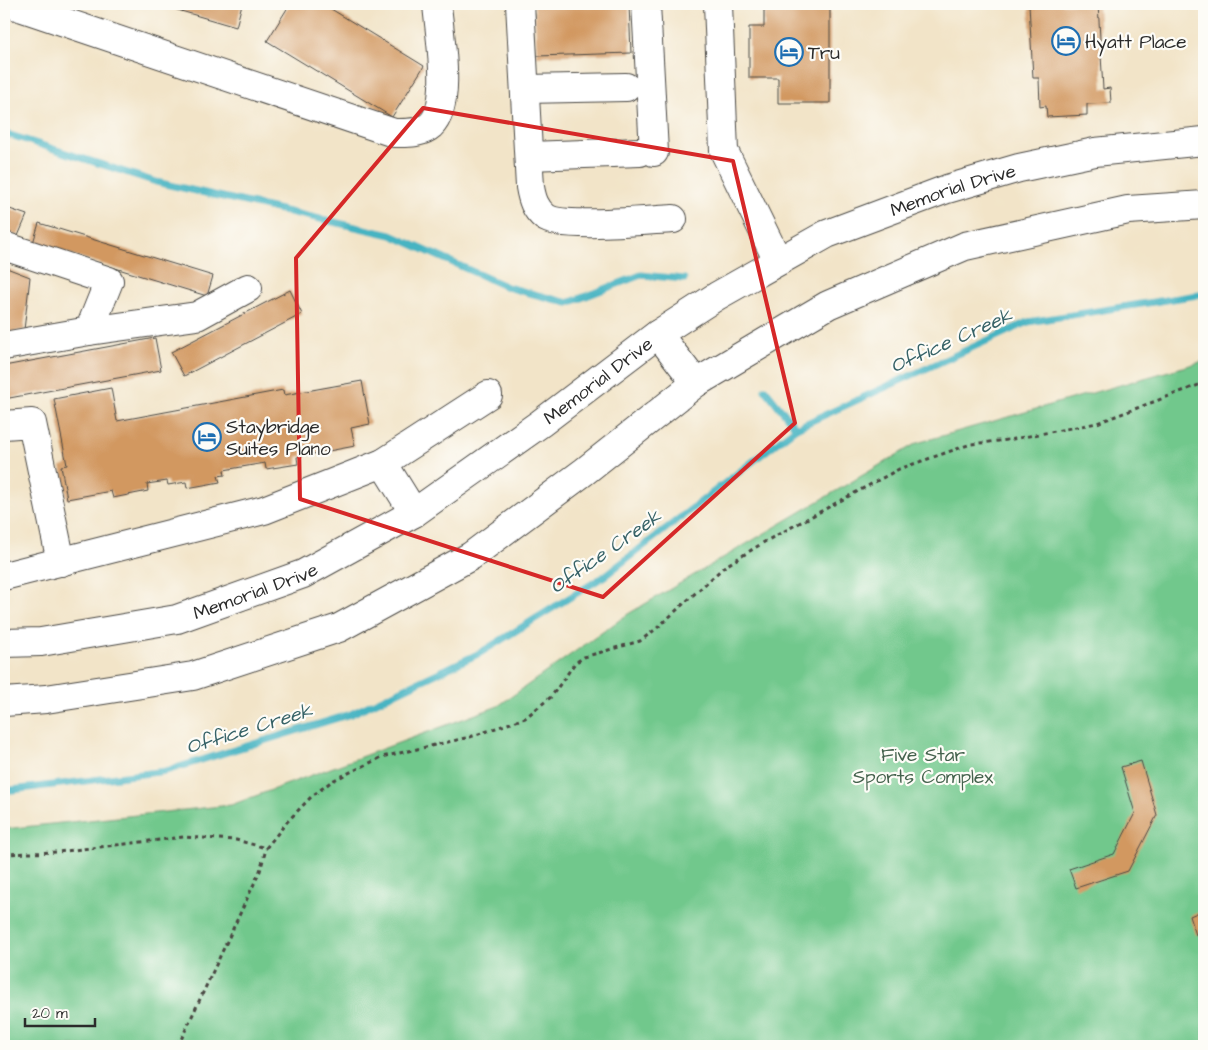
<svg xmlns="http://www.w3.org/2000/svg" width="1208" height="1050" font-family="'Architects Daughter',sans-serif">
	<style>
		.green { fill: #71c88c; stroke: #4e7a5c }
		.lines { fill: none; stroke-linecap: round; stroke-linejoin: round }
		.stream { stroke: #46b4c2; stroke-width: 7 }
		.building { fill: #d29860 }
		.minor-casing { stroke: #494743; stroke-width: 30 }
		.path { stroke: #494743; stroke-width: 3; stroke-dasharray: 4 4; stroke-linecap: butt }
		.minor { stroke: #fff; stroke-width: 28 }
		.marked { fill: none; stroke: #d62828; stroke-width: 4; stroke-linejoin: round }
		.labels { text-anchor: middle; stroke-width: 4.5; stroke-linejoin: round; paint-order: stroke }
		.poi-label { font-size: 19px; fill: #2b2b2b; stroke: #fdfcf7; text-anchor: start }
		.street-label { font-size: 19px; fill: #2b2b2b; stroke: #fdfcf7 }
		.park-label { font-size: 19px; fill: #44624d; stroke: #fdfcf7 }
		.water-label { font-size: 20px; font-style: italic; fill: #366267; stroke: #fdfcf7 }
	</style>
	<rect width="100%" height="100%" fill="#fdfcf7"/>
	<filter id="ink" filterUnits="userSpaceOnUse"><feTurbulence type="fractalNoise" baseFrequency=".02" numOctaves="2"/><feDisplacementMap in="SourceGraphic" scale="10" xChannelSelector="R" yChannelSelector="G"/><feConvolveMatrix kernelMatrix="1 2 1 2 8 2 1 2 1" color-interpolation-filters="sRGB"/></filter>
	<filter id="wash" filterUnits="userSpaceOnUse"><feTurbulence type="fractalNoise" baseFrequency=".0096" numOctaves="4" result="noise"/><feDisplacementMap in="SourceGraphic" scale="20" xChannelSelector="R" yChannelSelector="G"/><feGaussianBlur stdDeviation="1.12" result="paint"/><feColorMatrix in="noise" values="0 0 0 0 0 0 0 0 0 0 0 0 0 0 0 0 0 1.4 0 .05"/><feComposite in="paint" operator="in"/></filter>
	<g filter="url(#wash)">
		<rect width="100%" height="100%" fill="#f2e4c8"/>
		<!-- green -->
		<path class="green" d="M1204,361V1046H4V829L231,805L498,706L628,614L917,443Z"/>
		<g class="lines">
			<!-- stream -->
			<g class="stream">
				<path d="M4,133L156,182L391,235L507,287L568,303L641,275L684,279"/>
				<path d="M765,389L796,428"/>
				<path d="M4,791L166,771L351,714L480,653L606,575L796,428L1028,322L1204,294"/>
			</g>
		</g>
		<g id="blocks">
			<!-- building -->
			<g class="building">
				<path d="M157,4H242L236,27Z"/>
				<path d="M290,4H323L424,66L392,117L267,41Z"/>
				<path d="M534,4H629L631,53L537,56Z"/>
				<path d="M764,4H830V103H778V78H749V27H764Z"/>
				<path d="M1029,4H1098L1103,89L1110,88L1111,103L1087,104V115L1047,117L1046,106L1040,107L1039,78H1033Z"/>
				<path d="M4,207L27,215L18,236L4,231Z"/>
				<path d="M39,223L213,276L207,296L33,243Z"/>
				<path d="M4,267L30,277L24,330L4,333Z"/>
				<path d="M290,290L302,314L184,376L171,352Z"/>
				<path d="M155,338L161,370L4,399V366Z"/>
				<path d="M362,381L370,424L351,428L355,446L297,457L298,464L266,469L265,463L224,470L225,475L218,476L220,482L187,488L186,482L168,485L167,481L147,484L148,491L113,498L111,491L67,499L61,466L67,465L54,399L111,388L117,421L283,390L284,395Z"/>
				<path d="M1141,761L1157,815L1128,871L1076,888L1069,869L1114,854L1135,813L1121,767Z"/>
				<path d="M1204,910V932L1196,935L1190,916Z"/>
			</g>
		</g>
	</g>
	<g filter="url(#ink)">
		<use href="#blocks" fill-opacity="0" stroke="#494743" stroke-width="1"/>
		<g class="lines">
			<defs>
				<g id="minor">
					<path d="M11,4L394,133C406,133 421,134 431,125C453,104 439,33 437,4"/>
					<path d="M520,4L530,187C532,199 535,209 545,217C561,229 650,220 673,219"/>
					<path d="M646,4L654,152"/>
					<path d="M718,4L724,151L778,261"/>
					<path d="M525,89L626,87"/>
					<path d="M529,156L640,152"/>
					<path d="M4,246L109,281L89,331L4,346"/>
					<path d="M89,331L197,316L248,288"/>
					<path d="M658,334L696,383"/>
					<path d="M4,425L32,423L61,562"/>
					<path d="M383,463L414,513"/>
					<path d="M4,576L264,510L383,463L488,395"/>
					<path id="s1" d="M4,643L41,642L177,619L303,574L414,513L541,423L658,334L717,296L827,234L947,189L1019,168L1095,152L1204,141"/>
					<path d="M4,702L46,699L193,676L339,628L471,556L585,471L696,383L828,305L965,246L1128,210L1204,205"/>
				</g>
			</defs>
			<!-- minor casing -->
			<use href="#minor" class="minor-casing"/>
			<!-- path -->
			<g class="path">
				<path d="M4,854L57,852L184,837L236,840L266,848L287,822L312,796L332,781L382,757L470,737L525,718L551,697L575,663L584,657L640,641L656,629L724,567L766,541L899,469L971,444L1008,440L1097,423L1204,383"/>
				<path d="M4,1043L11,1046"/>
				<path d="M178,1046L260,871L266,849"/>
			</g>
			<!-- minor -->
			<use href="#minor" class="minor"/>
		</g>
	</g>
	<!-- marked area -->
	<path class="marked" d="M423,108L733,161L795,423L603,597L300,499L296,258Z"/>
	<!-- icons -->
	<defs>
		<symbol id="hotel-ring" viewBox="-11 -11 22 22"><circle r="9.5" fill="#fdfcf7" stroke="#1f6fb2" stroke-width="1.5"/><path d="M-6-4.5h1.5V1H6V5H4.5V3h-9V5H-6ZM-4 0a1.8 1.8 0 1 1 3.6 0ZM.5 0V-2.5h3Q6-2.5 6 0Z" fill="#1f6fb2"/></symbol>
	</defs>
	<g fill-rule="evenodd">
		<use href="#hotel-ring" x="1050" y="25" width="32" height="32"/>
		<use href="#hotel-ring" x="773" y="36" width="32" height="32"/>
		<use href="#hotel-ring" x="191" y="421" width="32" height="32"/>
	</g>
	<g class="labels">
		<!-- poi labels -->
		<g class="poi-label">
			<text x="1085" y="48">Hyatt Place</text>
			<text x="808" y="59">Tru</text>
			<text x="226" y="433">Staybridge<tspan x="226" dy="22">Suites Plano</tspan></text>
		</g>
		<!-- street labels -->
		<g class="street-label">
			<text dy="7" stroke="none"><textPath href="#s1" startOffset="1068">Memorial Drive</textPath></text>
			<text dy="7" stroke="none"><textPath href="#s1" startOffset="662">Memorial Drive</textPath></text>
			<text dy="7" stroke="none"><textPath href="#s1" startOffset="258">Memorial Drive</textPath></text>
		</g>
		<!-- park labels -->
		<g class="park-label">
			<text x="923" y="761">Five Star<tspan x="923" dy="22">Sports Complex</tspan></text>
		</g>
		<!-- water labels -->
		<g class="water-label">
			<text transform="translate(951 340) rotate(-24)" y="7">Office Creek</text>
			<text transform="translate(605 551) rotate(-35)" y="7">Office Creek</text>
			<text transform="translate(249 728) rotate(-17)" y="7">Office Creek</text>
		</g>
	</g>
	<!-- margin -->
	<rect width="1208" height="1050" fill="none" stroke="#fdfcf7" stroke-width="20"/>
	<!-- scale -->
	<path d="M25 1018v8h70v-8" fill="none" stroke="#2b2b2b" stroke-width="2.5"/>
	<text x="32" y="1018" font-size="15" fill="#2b2b2b" stroke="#fdfcf7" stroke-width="4" paint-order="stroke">20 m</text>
</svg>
